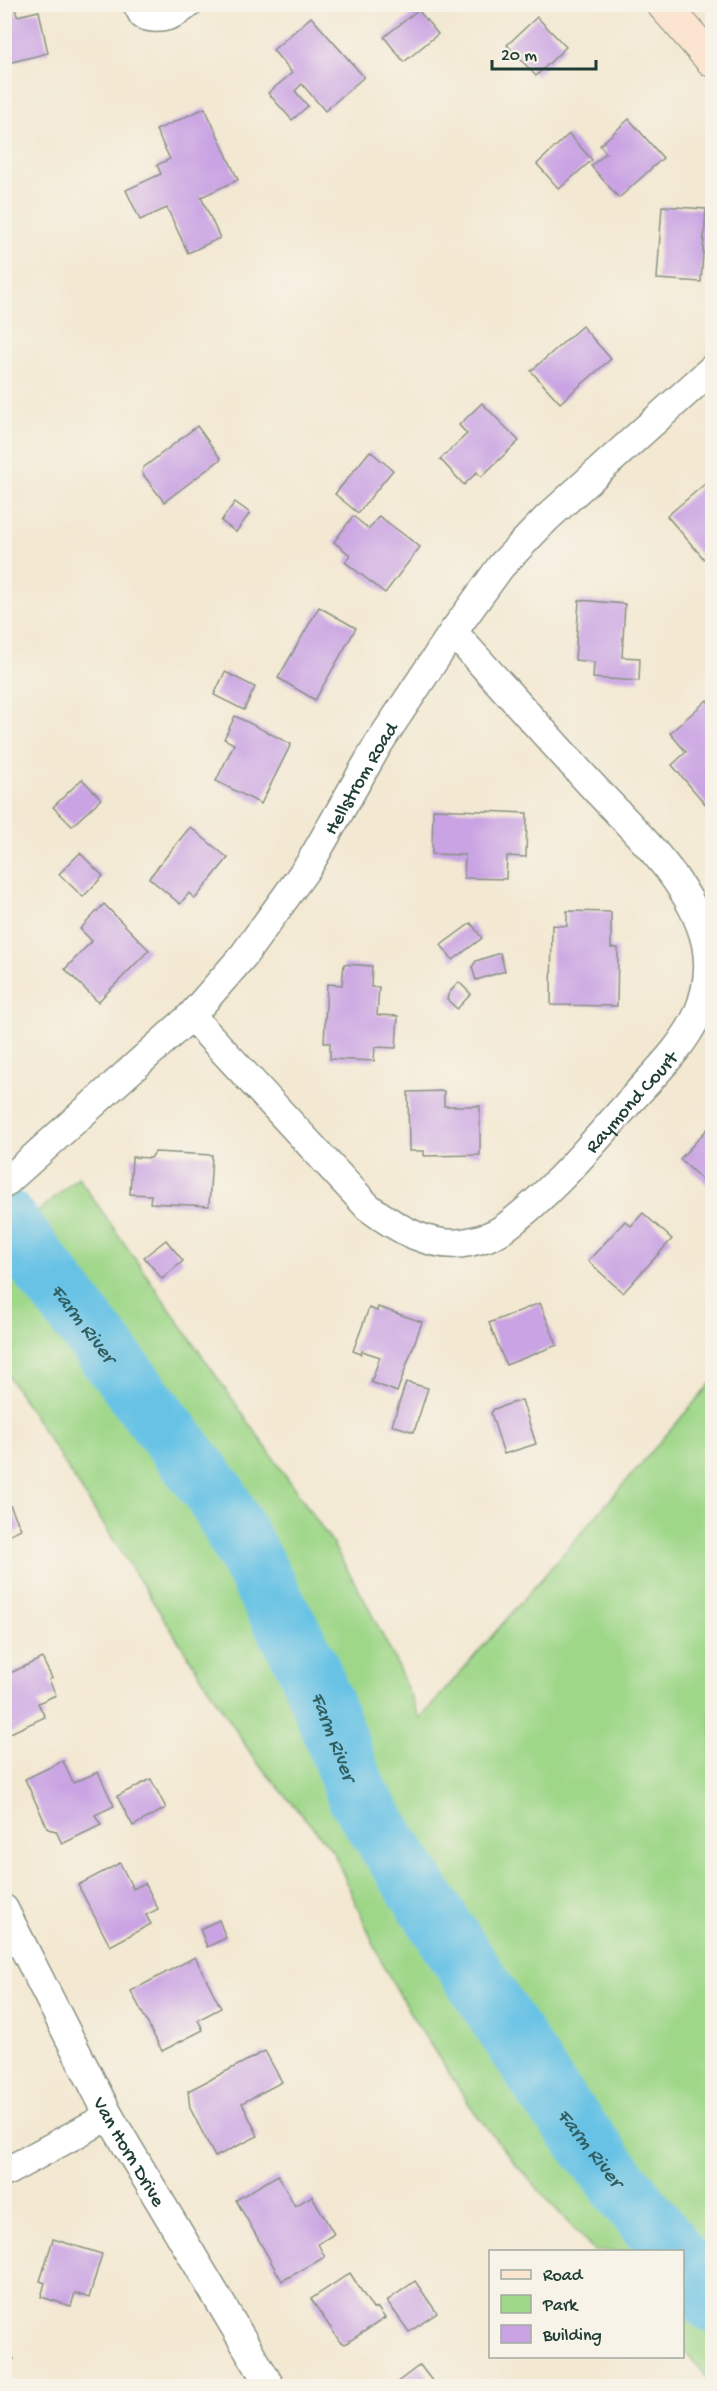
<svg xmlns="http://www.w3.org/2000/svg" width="717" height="2391" font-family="'Gochi Hand',sans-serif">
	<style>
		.green { fill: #9fd789; stroke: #5f8a5e; stroke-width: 1.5 }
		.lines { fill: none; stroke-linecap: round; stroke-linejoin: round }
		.river { stroke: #67c2e5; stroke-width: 62 }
		.building { fill: #c9a3e3 }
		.minor-casing { stroke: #899283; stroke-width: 31 }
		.secondary-casing { stroke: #899283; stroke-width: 35 }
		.minor { stroke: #fff; stroke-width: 28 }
		.secondary { stroke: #fce5d0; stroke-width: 33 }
		.labels { text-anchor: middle; stroke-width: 6; stroke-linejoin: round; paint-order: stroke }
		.street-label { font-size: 20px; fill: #1f3d34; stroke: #f7f3e8 }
		.water-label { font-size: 21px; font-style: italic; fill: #315e60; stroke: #f7f3e8 }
	</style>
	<rect width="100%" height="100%" fill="#f7f3e8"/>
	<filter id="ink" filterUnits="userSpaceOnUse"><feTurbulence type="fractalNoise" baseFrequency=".0167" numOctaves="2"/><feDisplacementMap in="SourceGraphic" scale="12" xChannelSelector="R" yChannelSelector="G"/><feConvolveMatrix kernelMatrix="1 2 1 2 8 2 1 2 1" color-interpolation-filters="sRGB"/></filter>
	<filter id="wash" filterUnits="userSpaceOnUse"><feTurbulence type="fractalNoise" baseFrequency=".008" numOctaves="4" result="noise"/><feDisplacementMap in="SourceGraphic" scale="24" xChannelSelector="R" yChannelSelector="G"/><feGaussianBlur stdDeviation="1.35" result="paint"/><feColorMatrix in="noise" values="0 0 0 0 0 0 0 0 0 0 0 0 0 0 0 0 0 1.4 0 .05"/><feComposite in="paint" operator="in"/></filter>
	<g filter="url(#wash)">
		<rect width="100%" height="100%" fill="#f3e8d2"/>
		<!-- green -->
		<path class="green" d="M78,1177L329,1538L363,1597L394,1658L420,1719L712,1382V2383L683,2349L682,2252L594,2251L517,2166L473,2110L413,2018L383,1965L333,1851L255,1760L5,1371V1241Z"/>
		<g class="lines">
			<!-- river -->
			<g class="river">
				<path id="s1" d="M4,1218L215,1493L307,1664L357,1794L549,2093L673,2252"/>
				<path d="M682,2263L712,2301"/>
			</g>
		</g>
		<g id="blocks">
			<!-- building -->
			<g class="building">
				<path d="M4,4H14L17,16L39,11L48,53L8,63L4,48Z"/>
				<path d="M418,10L438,34L404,62L384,37Z"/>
				<path d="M311,17L364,77L325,111L302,84L295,91L308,106L292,120L268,93L292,73L273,50Z"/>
				<path d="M537,17L566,47L536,76L507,45Z"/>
				<path d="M205,108L238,180L201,197L220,238L188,253L167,208L140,220L126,190L161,174L157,165L170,159L156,130Z"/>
				<path d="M629,119L663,158L619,198L591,166L606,153L600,145Z"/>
				<path d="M569,134L592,160L559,189L537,164Z"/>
				<path d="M662,206L706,209L701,282L657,279Z"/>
				<path d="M582,326L611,359L560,403L531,371Z"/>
				<path d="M482,403L519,441L481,477L477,472L464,485L440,459L467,434L459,425Z"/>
				<path d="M197,426L221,459L164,502L142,473L143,468Z"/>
				<path d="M370,451L393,470L358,513L335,494Z"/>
				<path d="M712,478V552L704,559L667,516Z"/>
				<path d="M235,502L250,513L236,532L221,521Z"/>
				<path d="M353,516L369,529L379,516L420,547L385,593L345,562L350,555L334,542Z"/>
				<path d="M579,600L625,604L622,657L640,658L639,681L593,678L594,662L575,660Z"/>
				<path d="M319,607L356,628L315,700L278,678Z"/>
				<path d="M225,672L255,687L244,710L214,695Z"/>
				<path d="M707,700L712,707V728L708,732L712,738V812L672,765L686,752L670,733Z"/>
				<path d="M235,716L291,744L261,804L216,781L234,744L224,739Z"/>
				<path d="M82,779L101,799L72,826L53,807Z"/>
				<path d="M433,809L527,813L526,857L507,856L506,879L464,878L465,855L432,854Z"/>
				<path d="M190,827L228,858L195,899L189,893L180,904L149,878Z"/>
				<path d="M80,853L103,876L83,897L59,874Z"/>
				<path d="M104,904L149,950L98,1002L65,969L92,941L80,929Z"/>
				<path d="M567,911L611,912V948H618L617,1006L551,1005L552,925L567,926Z"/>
				<path d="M471,923L482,938L453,960L441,945Z"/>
				<path d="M500,953L505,971L476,980L472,967L476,961Z"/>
				<path d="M344,964L372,966L371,987H379L377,1015L398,1016L396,1048L375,1047L374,1061L330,1059V1043H324L327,984L342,985Z"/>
				<path d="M459,982L471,994L457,1009L447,999L449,993Z"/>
				<path d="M444,1091V1106H480V1155L424,1156V1151H409L408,1092Z"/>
				<path d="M712,1124V1189L680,1159Z"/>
				<path d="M155,1152L212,1155L209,1206L150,1203L151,1195L130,1194L132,1157L151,1158Z"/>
				<path d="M643,1213L672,1239L623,1293L588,1261L625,1221L631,1226Z"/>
				<path d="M166,1240L183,1261L162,1279L144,1257Z"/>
				<path d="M540,1303L557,1345L506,1365L489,1323Z"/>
				<path d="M378,1307L422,1322L397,1392L371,1382L380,1357L362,1351L361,1354L353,1351L369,1308L377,1311Z"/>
				<path d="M406,1382L428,1388L414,1432L392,1425Z"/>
				<path d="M522,1400L536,1444L504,1454L491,1413L494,1409Z"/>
				<path d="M9,1503L21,1529L4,1537V1505Z"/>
				<path d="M42,1658L52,1678L49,1680L56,1695L38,1703L45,1717L4,1736V1676Z"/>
				<path d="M63,1761L73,1783L98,1772L114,1806L95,1815L101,1825L62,1844L56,1831L48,1829L25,1779Z"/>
				<path d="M151,1779L166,1808L133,1826L117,1796Z"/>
				<path d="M120,1863L133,1889L145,1883L158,1909L146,1915L151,1924L110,1946L78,1885Z"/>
				<path d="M219,1920L226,1938L207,1947L200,1929Z"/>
				<path d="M195,1957L221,2008L198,2020L203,2030L162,2051L131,1991Z"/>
				<path d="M265,2051L282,2082L242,2103L258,2136L215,2157L190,2108L188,2091Z"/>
				<path d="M278,2175L295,2206L312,2196L334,2234L318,2244L325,2257L282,2281L236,2200Z"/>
				<path d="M53,2239L102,2254L89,2298L75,2293L71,2306L41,2297L45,2283L40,2281Z"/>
				<path d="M350,2273L373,2309L377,2307L385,2318L345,2344L340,2342L311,2299Z"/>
				<path d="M415,2281L437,2313L409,2332L387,2301Z"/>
				<path d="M4,2339L14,2359L4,2363Z"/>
				<path d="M420,2365L436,2386H392Z"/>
			</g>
		</g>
	</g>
	<g filter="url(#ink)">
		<use href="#blocks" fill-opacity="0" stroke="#899283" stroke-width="1.5"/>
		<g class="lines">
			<defs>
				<g id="minor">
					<path d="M137,4L143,15C161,22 174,15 188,4"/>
					<path id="s2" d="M191,1016L368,1207C396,1228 432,1250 469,1242C479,1240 494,1235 503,1229C553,1192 591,1145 632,1099C655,1073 682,1048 697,1016C707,993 711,969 706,944C692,880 629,826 586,779C542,730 497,681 453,632"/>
					<path id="s3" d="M4,1184L191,1016L243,956L309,865L379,743L453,632L501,566L547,518L712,369"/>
					<path id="s4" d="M4,1909L109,2116L270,2386"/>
					<path d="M4,2173L109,2116"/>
				</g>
				<path id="secondary" d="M663,4L712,60"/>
			</defs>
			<!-- minor casing -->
			<use href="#minor" class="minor-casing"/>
			<!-- secondary casing -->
			<use href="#secondary" class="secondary-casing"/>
			<!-- minor -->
			<use href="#minor" class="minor"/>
			<!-- secondary -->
			<use href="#secondary" class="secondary"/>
		</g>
	</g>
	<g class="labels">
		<!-- street labels -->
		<g class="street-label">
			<text dy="7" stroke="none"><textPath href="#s3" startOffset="544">Hellstrom Road</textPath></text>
			<text dy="7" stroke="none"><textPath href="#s2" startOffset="588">Raymond Court</textPath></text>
			<text dy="7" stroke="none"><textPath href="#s4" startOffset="273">Van Horn Drive</textPath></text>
		</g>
		<!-- water labels -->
		<g class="water-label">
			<text dy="7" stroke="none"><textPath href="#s1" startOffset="132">Farm River</textPath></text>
			<text dy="7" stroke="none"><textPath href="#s1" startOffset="618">Farm River</textPath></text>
			<text dy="7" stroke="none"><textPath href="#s1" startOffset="1104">Farm River</textPath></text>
		</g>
	</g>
	<!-- margin -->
	<rect width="717" height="2391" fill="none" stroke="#f7f3e8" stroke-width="24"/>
	<!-- legend -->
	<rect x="489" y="2250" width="195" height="108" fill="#f7f3e8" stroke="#a1aaa0" stroke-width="1.5"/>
	<rect x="501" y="2270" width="30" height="9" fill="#fce5d0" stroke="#a1aaa0" stroke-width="1.5"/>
	<text x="543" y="2280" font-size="18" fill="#1f3d34">Road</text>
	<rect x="501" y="2295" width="30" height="18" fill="#9fd789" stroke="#a1aaa0" stroke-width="1.5"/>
	<text x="543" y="2310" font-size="18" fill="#1f3d34">Park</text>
	<rect x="501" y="2325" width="30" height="18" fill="#c9a3e3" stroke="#a1aaa0" stroke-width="1.5"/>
	<text x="543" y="2340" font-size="18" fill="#1f3d34">Building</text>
	<!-- scale -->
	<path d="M492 60v9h104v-9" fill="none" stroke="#1f3d34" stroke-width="3"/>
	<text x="501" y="60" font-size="18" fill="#1f3d34" stroke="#f7f3e8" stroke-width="4.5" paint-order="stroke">20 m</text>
</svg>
